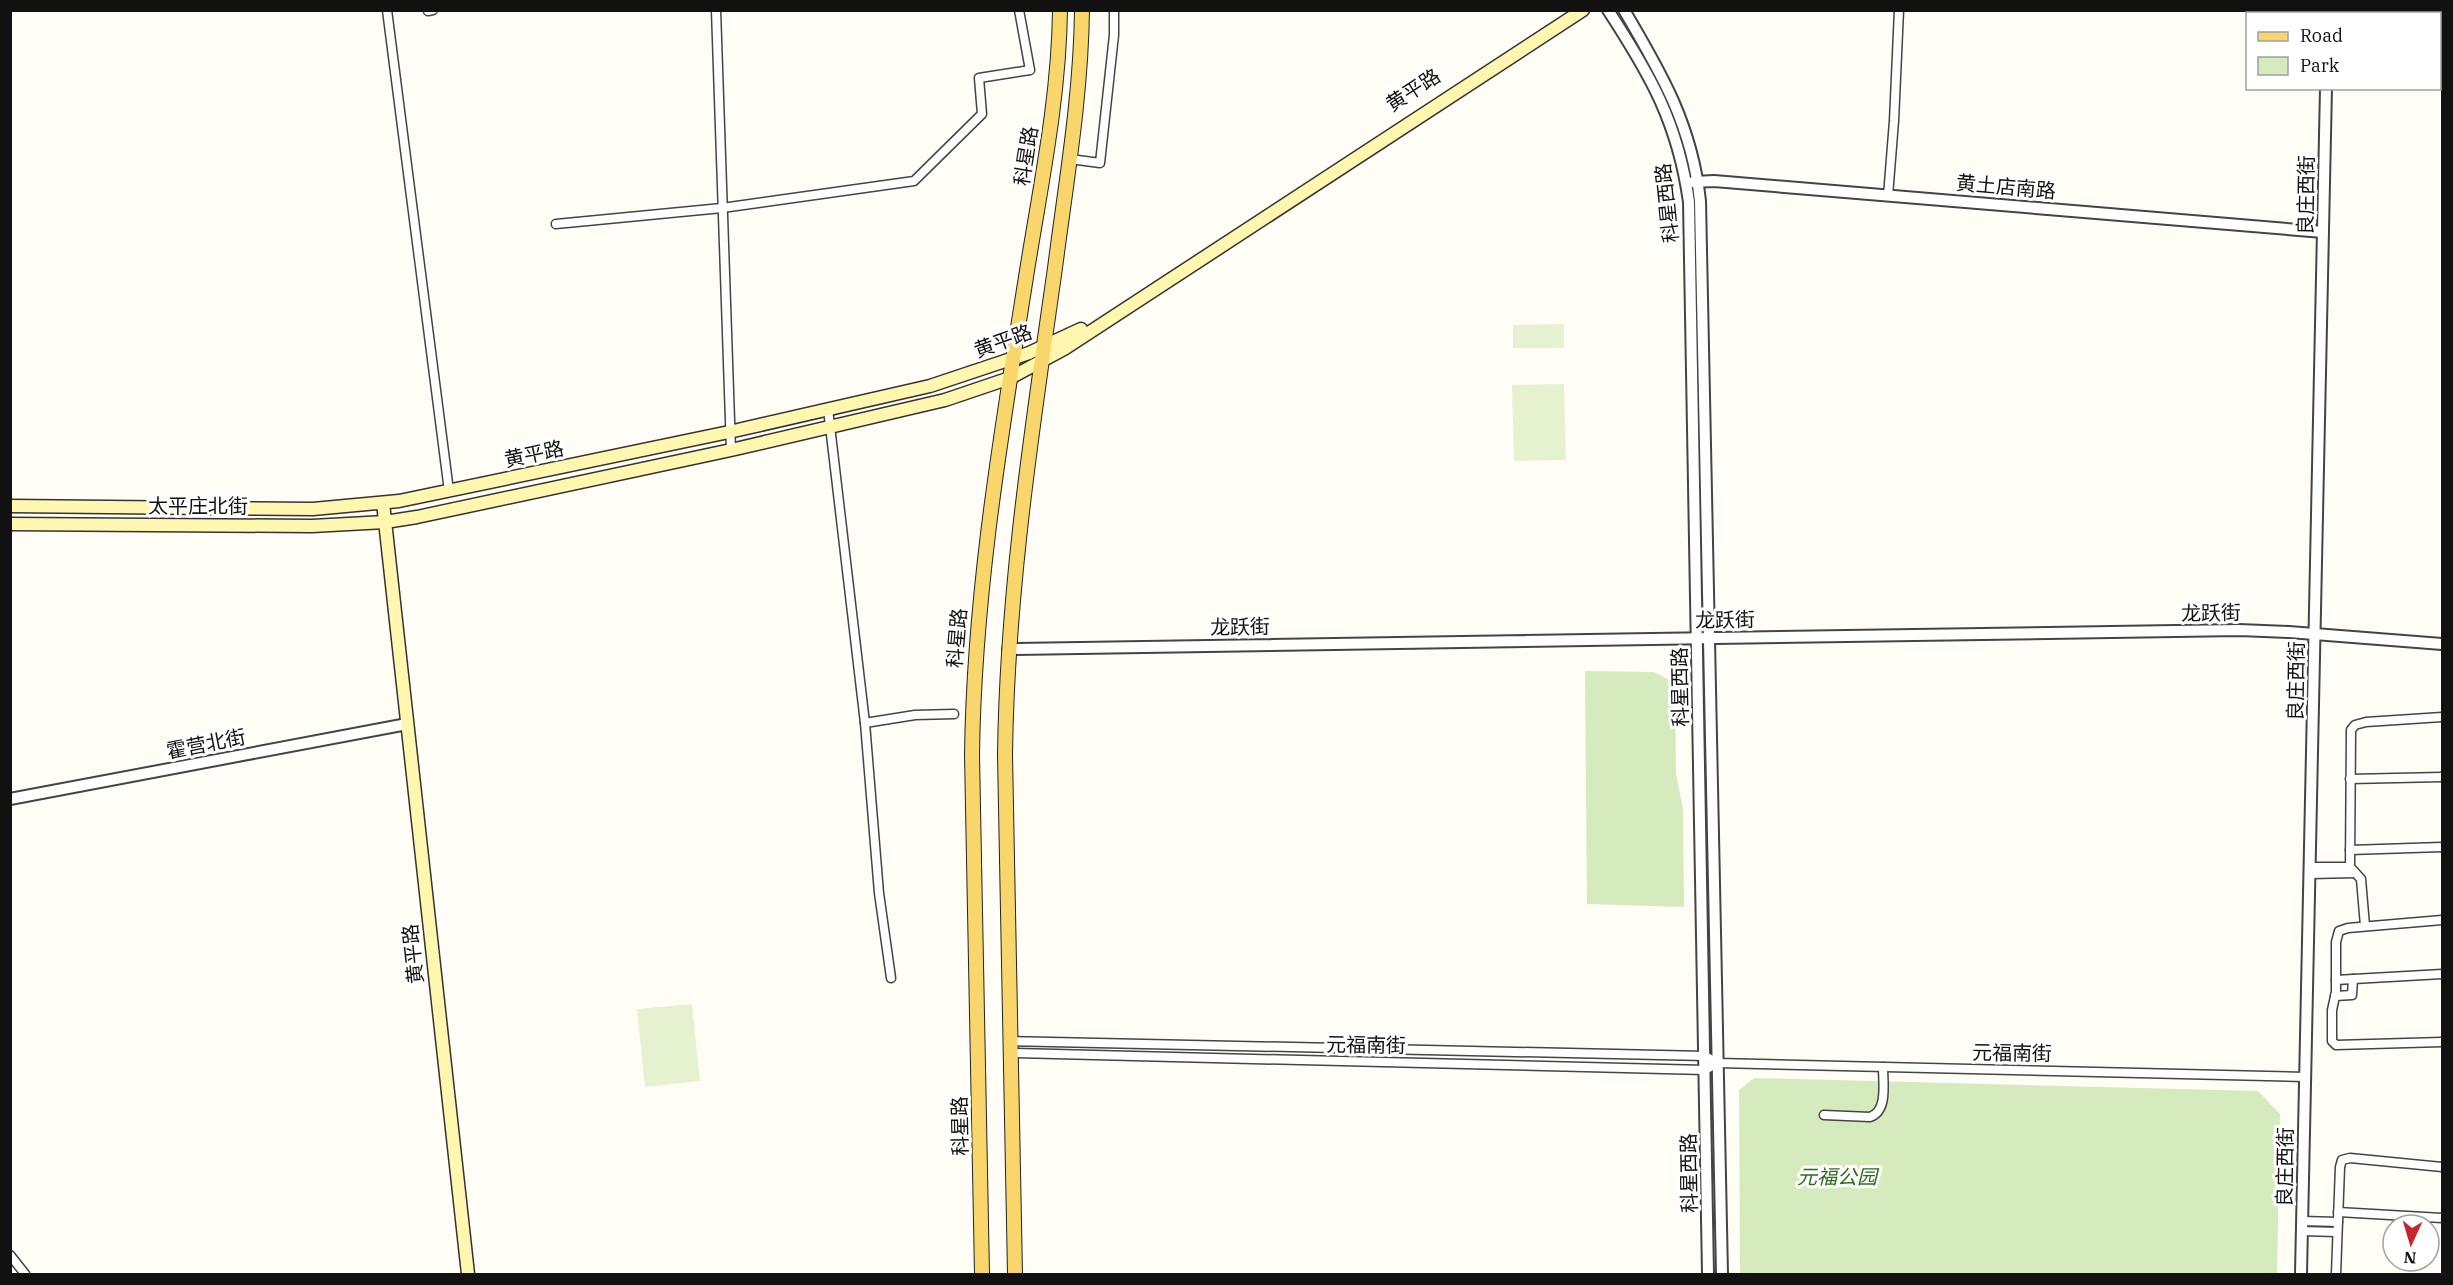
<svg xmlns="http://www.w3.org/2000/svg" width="2453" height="1285" font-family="'IBM Plex Serif','Noto Sans SC',serif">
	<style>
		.green { fill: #d5ebbd }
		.pitch { fill: #e6f2cf }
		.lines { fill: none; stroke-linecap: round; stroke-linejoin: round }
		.minor-casing { stroke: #444; stroke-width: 11 }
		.tertiary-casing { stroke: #444; stroke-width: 14 }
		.secondary-casing { stroke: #333; stroke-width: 15 }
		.primary-casing { stroke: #222; stroke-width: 16 }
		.minor { stroke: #fff; stroke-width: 8 }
		.tertiary { stroke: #fff; stroke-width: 10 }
		.secondary { stroke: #fff6b0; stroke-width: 12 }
		.primary { stroke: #f9d66b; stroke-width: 14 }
		.labels { text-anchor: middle; stroke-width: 6; stroke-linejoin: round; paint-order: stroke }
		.street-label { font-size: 20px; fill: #111; stroke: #fff }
		.park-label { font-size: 20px; font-style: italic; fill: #2f6b1f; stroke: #fff }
	</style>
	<rect width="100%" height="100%" fill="#fffdf5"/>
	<!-- green -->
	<g class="green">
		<path d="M1585,671L1654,672L1675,683L1676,773L1683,810L1684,907L1587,904Z"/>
		<path d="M1754,1078L2258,1091L2280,1114L2277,1274H1740L1739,1090Z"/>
	</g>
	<!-- pitch -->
	<g class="pitch">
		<path d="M1564,324V348H1513V325Z"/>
		<path d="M1564,384L1566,460L1514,461L1512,385Z"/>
		<path d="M692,1004L700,1081L645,1087L637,1009Z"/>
	</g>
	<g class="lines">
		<defs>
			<g id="minor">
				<path d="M387,10L449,491"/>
				<path d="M716,10L731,450"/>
				<path d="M428,11L433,10"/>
				<path d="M1070,159L1100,163L1114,35V10"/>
				<path d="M1888,196L1894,121L1899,10"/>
				<path d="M556,224L722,208L914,181L982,114L979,78L1030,70L1019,10"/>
				<path d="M828,409L865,723L879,893L891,978"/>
				<path d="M865,723L915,715L954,714"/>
				<path d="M2350,779L2442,777"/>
				<path d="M2350,850L2442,847"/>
				<path d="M2310,867H2350"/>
				<path d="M2310,874L2355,873"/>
				<path d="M2442,920L2348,928L2339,931L2336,942V992L2332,1010V1041L2336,1045L2442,1042"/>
				<path d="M2365,926L2361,879L2350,867L2351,730L2355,725L2366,722L2442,717"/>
				<path d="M2336,980L2442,974"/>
				<path d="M2335,996L2352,995L2353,979"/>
				<path d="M1010,1041L1705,1056L1718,1063L2305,1077"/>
				<path d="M1011,1053L1705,1070L1718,1063"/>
				<path d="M1824,1115L1870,1117C1888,1111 1883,1083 1883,1067"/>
				<path d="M2338,1212L2442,1218"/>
				<path d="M2302,1221L2338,1222"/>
				<path d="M2302,1231L2337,1232"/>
				<path d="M10,1255L25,1274"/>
				<path d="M2336,1274L2340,1167L2342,1160L2350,1158L2442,1167"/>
			</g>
			<g id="tertiary">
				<path d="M1608,10C1651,76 1678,123 1689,202L1708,1274"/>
				<path d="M1624,10C1662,74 1692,126 1700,201L1722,1274"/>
				<path d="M2328,14V10"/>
				<path d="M1693,182L1714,181L2323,232"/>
				<path d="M1008,649L2239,630L2289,632L2442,644"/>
				<path d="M10,799L407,724"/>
				<path d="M2301,1274L2326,88"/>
			</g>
			<g id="secondary">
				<path d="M383,503L468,1274"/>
				<path d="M10,506L313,509L399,501L729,432L930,386L1029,353L1081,329"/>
				<path d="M10,524L312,526L385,522L417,517L731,450L945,400L1010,378L1064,349L1583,10"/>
			</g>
			<g id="primary">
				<path d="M982,1274L972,755C974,594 1001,435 1026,277C1040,188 1059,100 1060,10"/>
				<path d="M1015,1274L1005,755C1007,591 1032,430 1055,268C1066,182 1081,97 1082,10"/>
			</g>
		</defs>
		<!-- minor casing -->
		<use href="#minor" class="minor-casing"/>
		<!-- tertiary casing -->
		<use href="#tertiary" class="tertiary-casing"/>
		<!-- secondary casing -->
		<use href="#secondary" class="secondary-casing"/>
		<!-- primary casing -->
		<use href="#primary" class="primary-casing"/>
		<!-- minor -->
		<use href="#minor" class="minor"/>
		<!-- tertiary -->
		<use href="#tertiary" class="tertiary"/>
		<!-- secondary -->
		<use href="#secondary" class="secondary"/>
		<!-- primary -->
		<use href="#primary" class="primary"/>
	</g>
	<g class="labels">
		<!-- street labels -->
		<g class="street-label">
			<text transform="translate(1413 90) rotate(-33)" y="7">黄平路</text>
			<text transform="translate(1026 156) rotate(-81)" y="7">科星路</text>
			<text transform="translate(2006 187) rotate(5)" y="7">黄土店南路</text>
			<text transform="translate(2306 195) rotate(-89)" y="7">良庄西街</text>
			<text transform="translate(1667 203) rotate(-96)" y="7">科星西路</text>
			<text transform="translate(1003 341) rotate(-20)" y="7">黄平路</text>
			<text transform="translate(534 454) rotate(-12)" y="7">黄平路</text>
			<text x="198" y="513">太平庄北街</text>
			<text transform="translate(2211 613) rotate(-1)" y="7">龙跃街</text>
			<text transform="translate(1725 620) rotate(-1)" y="7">龙跃街</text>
			<text transform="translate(1240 627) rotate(-1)" y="7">龙跃街</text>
			<text transform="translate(957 638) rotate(-85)" y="7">科星路</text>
			<text transform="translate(2296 681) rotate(-89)" y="7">良庄西街</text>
			<text transform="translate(1680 687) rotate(-91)" y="7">科星西路</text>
			<text transform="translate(206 744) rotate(-11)" y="7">霍营北街</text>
			<text transform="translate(413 954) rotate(-96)" y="7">黄平路</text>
			<text transform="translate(1366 1045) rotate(1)" y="7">元福南街</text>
			<text transform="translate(2012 1053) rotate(1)" y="7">元福南街</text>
			<text transform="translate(960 1126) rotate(-91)" y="7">科星路</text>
			<text transform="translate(2285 1167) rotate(-89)" y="7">良庄西街</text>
			<text transform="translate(1689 1173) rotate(-91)" y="7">科星西路</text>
		</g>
		<!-- park labels -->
		<g class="park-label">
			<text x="1837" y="1184">元福公园</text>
		</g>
	</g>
	<!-- border -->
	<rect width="2453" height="1285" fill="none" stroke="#111111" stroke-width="24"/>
	<!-- legend -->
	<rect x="2246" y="12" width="195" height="78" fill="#ffffff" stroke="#a0a0a0" stroke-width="1.5"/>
	<rect x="2258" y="32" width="30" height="9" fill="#f9d66b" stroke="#a0a0a0" stroke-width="1.5"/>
	<text x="2300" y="42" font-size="18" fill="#111111">Road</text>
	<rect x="2258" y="57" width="30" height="18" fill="#d5ebbd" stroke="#a0a0a0" stroke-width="1.5"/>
	<text x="2300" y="72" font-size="18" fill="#111111">Park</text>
	<!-- north arrow -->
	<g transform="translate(2411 1243) rotate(184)"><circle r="28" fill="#ffffff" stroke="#a0a0a0" stroke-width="1.5"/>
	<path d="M0-4.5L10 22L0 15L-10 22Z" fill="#c4262e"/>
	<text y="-9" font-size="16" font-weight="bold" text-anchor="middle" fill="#111111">N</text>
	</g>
</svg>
